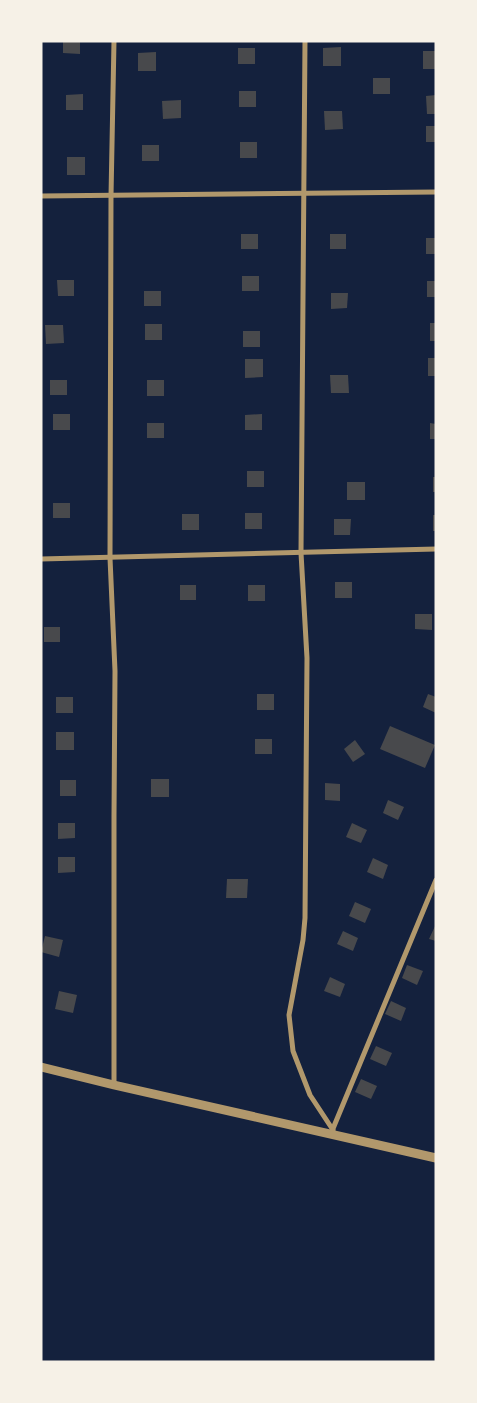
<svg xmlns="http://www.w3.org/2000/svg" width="477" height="1403" font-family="Arial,sans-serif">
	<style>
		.building { fill: #48494c }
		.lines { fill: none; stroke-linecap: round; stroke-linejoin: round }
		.minor { stroke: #b1986c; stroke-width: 5 }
		.tertiary { stroke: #b1986c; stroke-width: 9 }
	</style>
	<rect width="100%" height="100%" fill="#14213d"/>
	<!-- building -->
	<g class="building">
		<path d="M63,41H80V54L63,53Z"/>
		<path d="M341,47V66H323V48Z"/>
		<rect x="238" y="48" width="17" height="16"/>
		<rect x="423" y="51" width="13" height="18"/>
		<path d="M156,52V71H138V53Z"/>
		<rect x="373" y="78" width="17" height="16"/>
		<rect x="239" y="91" width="17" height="16"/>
		<path d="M83,94V110H66V95Z"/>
		<path d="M436,95V114H427L426,96Z"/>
		<path d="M181,100V118L163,119L162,101Z"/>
		<path d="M324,111H342L343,129L325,130Z"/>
		<rect x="426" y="126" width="10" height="16"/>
		<rect x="240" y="142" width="17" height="16"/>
		<rect x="142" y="145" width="17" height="16"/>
		<rect x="67" y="157" width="18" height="18"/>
		<rect x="241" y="234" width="17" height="15"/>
		<rect x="330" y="234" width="16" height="15"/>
		<rect x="426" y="238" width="10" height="16"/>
		<rect x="242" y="276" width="17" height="15"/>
		<path d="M57,280H74V296H58Z"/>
		<rect x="427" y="281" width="9" height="16"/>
		<rect x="144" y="291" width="17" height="15"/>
		<path d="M331,293H348L347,308L331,309Z"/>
		<rect x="430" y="323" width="6" height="18"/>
		<rect x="145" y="324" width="17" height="16"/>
		<path d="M45,325H63L64,343L46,344Z"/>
		<rect x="243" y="331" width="17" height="16"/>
		<rect x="428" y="358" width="8" height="18"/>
		<path d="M245,359H263V377L245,378Z"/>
		<path d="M330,375H348L349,393H331Z"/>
		<rect x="50" y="380" width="17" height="15"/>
		<rect x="147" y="380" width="17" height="16"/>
		<rect x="53" y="414" width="17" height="16"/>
		<path d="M262,414V430H245V415Z"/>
		<rect x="147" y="423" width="17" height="15"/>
		<path d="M430,423L436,424V439H430Z"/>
		<rect x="247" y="471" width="17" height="16"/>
		<rect x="433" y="477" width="3" height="15"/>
		<rect x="347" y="482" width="18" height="18"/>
		<rect x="53" y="503" width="17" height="15"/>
		<rect x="245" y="513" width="17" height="16"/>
		<rect x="182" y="514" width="17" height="16"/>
		<rect x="433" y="515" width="3" height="16"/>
		<path d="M334,519H351L350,535H334Z"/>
		<rect x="335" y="582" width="17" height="16"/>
		<rect x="180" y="585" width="16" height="15"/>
		<rect x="248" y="585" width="17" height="16"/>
		<path d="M415,614H432V630L415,629Z"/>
		<rect x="44" y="627" width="16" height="15"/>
		<rect x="257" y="694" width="17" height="16"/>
		<path d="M428,694L436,697V713L423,707Z"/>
		<rect x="56" y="697" width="17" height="16"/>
		<path d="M390,726L435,745L425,768L380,749Z"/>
		<rect x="56" y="732" width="18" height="18"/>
		<rect x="255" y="739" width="17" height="15"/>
		<path d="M355,740L365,754L353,762L344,749Z"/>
		<rect x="151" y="779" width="18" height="18"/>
		<rect x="60" y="780" width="16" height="16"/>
		<path d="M325,783L340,784V801L325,800Z"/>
		<path d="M388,800L404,807L398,820L383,813Z"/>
		<path d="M58,823H75V838L58,839Z"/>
		<path d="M352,823L367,830L361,843L346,837Z"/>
		<path d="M58,857H75V872L58,873Z"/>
		<path d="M373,858L388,865L383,879L367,872Z"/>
		<path d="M227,879H248L247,898H226Z"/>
		<path d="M355,902L371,909L365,923L349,916Z"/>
		<path d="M436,924V941L429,939Z"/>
		<path d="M343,931L358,938L353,951L337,944Z"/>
		<path d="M45,936L63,940L59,957L41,952Z"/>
		<path d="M407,965L423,971L417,985L402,978Z"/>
		<path d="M330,977L345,984L340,997L324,991Z"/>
		<path d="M59,991L77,995L73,1013L55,1009Z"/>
		<path d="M391,1001L406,1008L401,1021L385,1014Z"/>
		<path d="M376,1046L392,1053L386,1066L370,1059Z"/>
		<path d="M361,1079L377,1086L371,1099L355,1092Z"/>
	</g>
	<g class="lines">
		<!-- minor -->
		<g class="minor">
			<path d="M305,41L301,553L307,658L305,918L303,940L289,1015L293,1051L310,1095L333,1130"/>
			<path d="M41,196L436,192"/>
			<path d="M41,559L436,549"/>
			<path d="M114,1085V816L115,671L110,558L111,196L114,41"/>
			<path d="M332,1131L436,880"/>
		</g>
		<!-- tertiary -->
		<path class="tertiary" d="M41,1067L114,1085L436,1158"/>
	</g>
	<!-- border -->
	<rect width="477" height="1403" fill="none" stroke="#f6f1e7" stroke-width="85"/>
</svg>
